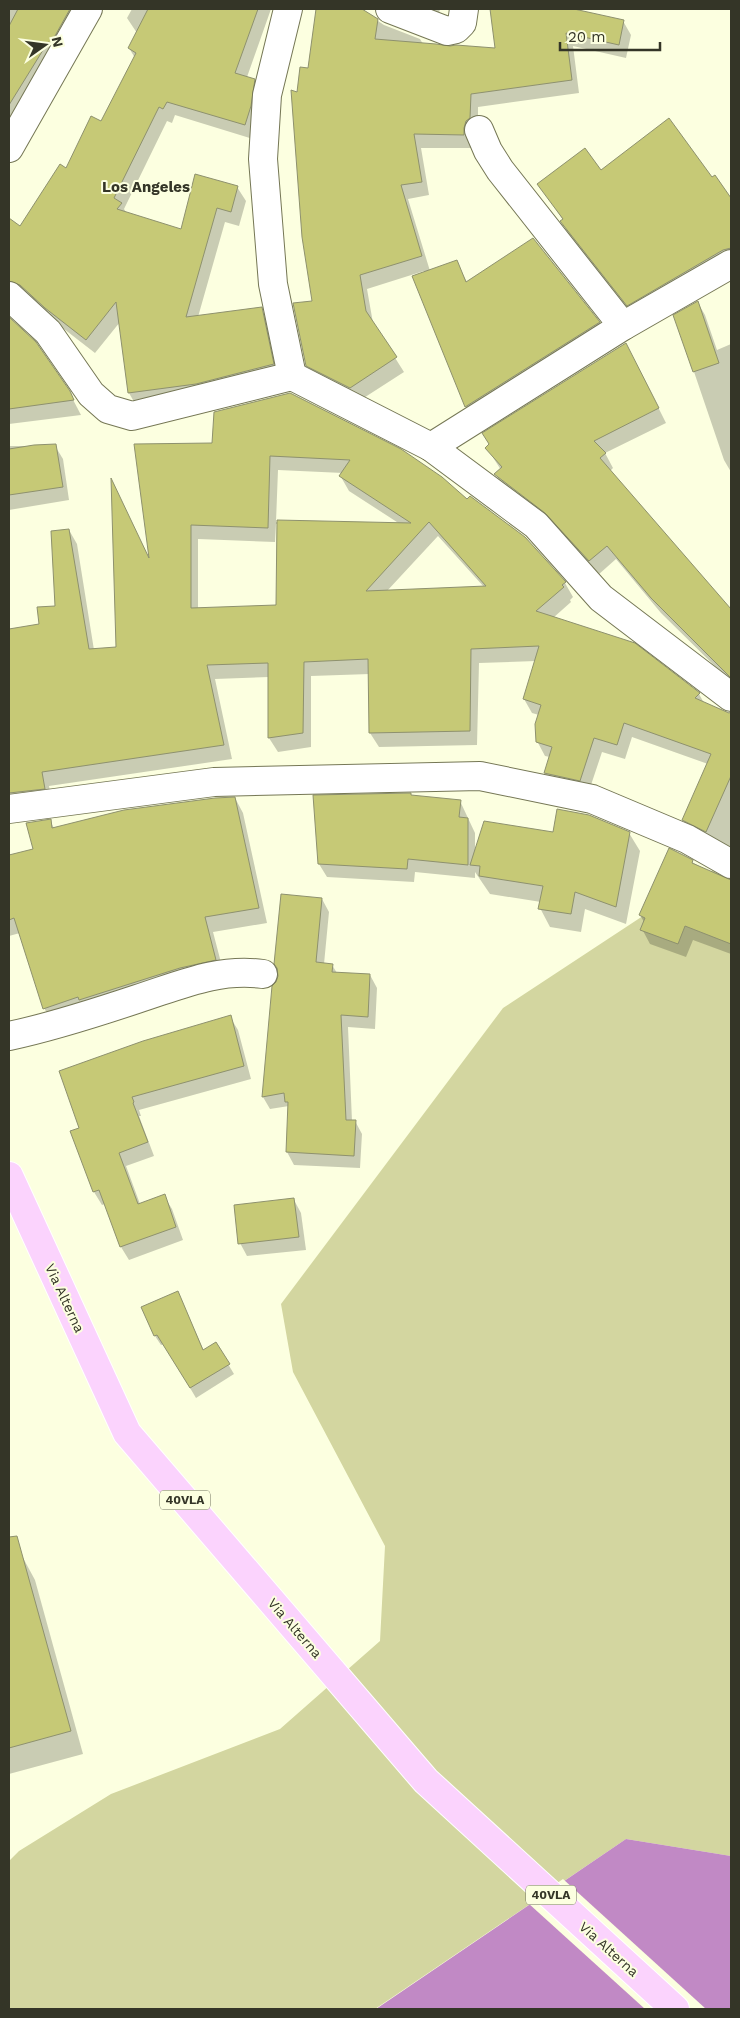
<svg xmlns="http://www.w3.org/2000/svg" width="740" height="2018" font-family="'Work Sans',sans-serif">
	<style>
		.green { fill: #d3d6a0 }
		.water { fill: #c189c5 }
		.pier { fill: #fcffe0 }
		.shadow { fill: #0003; fill-rule: evenodd }
		.building { fill: #c6c976; stroke: #8e916e; fill-rule: evenodd }
		.lines { fill: none; stroke-linecap: round; stroke-linejoin: round }
		.minor-casing { stroke: #757755; stroke-width: 30 }
		.primary-casing { stroke: #fff; stroke-width: 30 }
		.minor { stroke: #fff; stroke-width: 28 }
		.primary { stroke: #fbd3fd; stroke-width: 28 }
		.labels { text-anchor: middle; stroke-width: 4; stroke-linejoin: round; paint-order: stroke }
		.shield { fill: #fcffe0; stroke: #70725e; stroke-width: 1 }
		.shield-label { font-size: 12px; font-weight: bold; fill: #343527 }
		.street-label { font-size: 14px; fill: #343527; stroke: #fcffe0 }
		.neighbourhood-label { font-size: 15px; font-weight: bold; fill: #343527; stroke: #fcffe0 }
	</style>
	<rect width="100%" height="100%" fill="#fcffe0"/>
	<!-- green -->
	<path class="green" d="M731,858V1856L626,1839L375,2009H9V1861L19,1851L111,1794L280,1729L380,1641L385,1546L293,1372L281,1304L503,1008Z"/>
	<!-- water -->
	<path class="water" d="M626,1839L731,1856V2009H376Z"/>
	<!-- pier -->
	<path class="pier" d="M563,1879L706,2009H645L528,1903Z"/>
	<!-- shadow -->
	<g class="shadow">
		<path d="M9,9H69L78,24L9,133Z"/>
		<path d="M132,9H271L247,77L254,80L262,94L253,139L175,115L172,123L167,121L124,209L127,214L182,230L237,187L246,201L239,226L225,222L198,317L261,309L269,323L281,379L137,407L129,393L120,322L95,353L55,322L9,298V232L15,224L21,228L102,123L135,58L129,48L137,33L127,18Z"/>
		<path d="M318,9H360L384,25L420,39L423,44L450,48L497,49L492,9H569L623,21L631,35L626,58L573,46L579,93L478,107V132L471,142V148H421L429,195L408,199L430,271L456,261L467,282L533,239L599,323L606,336L474,420L466,407L414,277L425,273L424,271L367,289L373,323L404,372L359,401L315,379L307,365L313,302L298,94L309,69Z"/>
		<path d="M408,9H440L437,20Z"/>
		<path d="M600,172L712,179L715,177L731,200V266L636,320L570,236L561,221L563,220L539,184Z"/>
		<path d="M698,303L705,315L717,350L731,344V472L724,460L675,316Z"/>
		<path d="M9,319L35,343L69,392L81,415L9,424Z"/>
		<path d="M634,359L666,423L605,453L613,468L610,471L729,608L731,607V682L661,613L616,559L598,575L504,489L496,475L501,470L487,448Z"/>
		<path d="M290,394L565,583L573,597L570,600L571,602L553,618L699,694L704,703L731,715V856L691,834L683,820L708,764L632,737L625,759L602,752L588,794L553,787L545,773L550,757L545,756L537,741L539,715L532,713L524,699L536,661L479,663L477,745L379,747L370,733V674L311,676V747L278,752L269,738V677L215,679L232,759L49,786L52,803L9,810V631L40,625L57,607L69,530L77,544L94,650L117,648L112,483L150,560L214,444ZM278,470L343,473L341,477L349,491L400,524L276,522ZM276,524H278L277,606L198,609V539L275,542ZM438,536L484,587L387,591Z"/>
		<path d="M9,446H55L63,459L69,500L9,510Z"/>
		<path d="M412,796L460,801L475,833V850L554,833H629L640,851L626,924L585,909L581,932L550,927L540,908L541,902L490,894L475,872V878L415,872L414,882L327,877L319,864Z"/>
		<path d="M235,798L243,813L267,923L213,932L224,974L53,1023L44,1008L20,933L9,936V856L35,850L50,821L54,828Z"/>
		<path d="M670,850L723,879L731,881V954L693,940L686,957L650,944L642,929L644,922L640,915Z"/>
		<path d="M322,899L329,912L324,964L332,965L337,973L370,975L377,988L375,1029L348,1027L352,1121H355L362,1134L360,1168L294,1165L287,1152L289,1106L270,1109L263,1097L277,983Z"/>
		<path d="M230,1017L238,1030L251,1079L139,1110L141,1116H139L154,1156L126,1166L140,1204L164,1196L172,1209L183,1240L129,1260L121,1247L105,1204L102,1205L94,1192L71,1132L80,1129Z"/>
		<path d="M294,1200L301,1213L306,1250L247,1256L240,1243Z"/>
		<path d="M178,1293L204,1351L216,1344L234,1374L196,1398L164,1344L161,1345L155,1336Z"/>
		<path d="M22,1556L35,1580L83,1754L9,1774V1560Z"/>
	</g>
	<!-- building -->
	<g class="building">
		<path d="M18,9H70L51,43L48,42L9,105V26Z"/>
		<path d="M148,9H258L235,73L255,79L251,106L245,125L167,102L163,109L159,107L114,198L122,203L117,209L181,229L195,174L238,186L231,212L217,208L186,317L262,307L274,364L196,384L128,393L116,302L86,340L45,308L20,285L9,281V218L20,226L60,164L66,168L91,116L101,121L136,53L128,48Z"/>
		<path d="M316,9H362L378,19L375,39L436,44L450,46L456,45L495,48L490,9H574L624,20L619,45L566,33L572,80L471,94L470,118L466,121L464,128V135L414,134L422,182L401,185L422,256L360,275L366,311L397,357L350,388L306,366L293,303L312,301L302,237L291,90L297,92L300,67L308,68Z"/>
		<path d="M669,118L712,177L715,175L731,198V248L723,250L627,306L560,221L563,219L537,184L585,148L601,170Z"/>
		<path d="M533,238L600,322L465,407L412,276L457,260L466,282Z"/>
		<path d="M698,301L719,363L693,372L673,315Z"/>
		<path d="M9,317L36,342L70,391L74,400L9,409Z"/>
		<path d="M626,343L659,408L594,441L606,453L600,458L731,609V678L651,598L607,546L589,561L545,513L494,474L502,467L485,448L489,444L482,433Z"/>
		<path d="M290,393L401,449L442,477L467,499L470,496L525,537L566,582L562,585L564,587L536,611L635,643L700,693L695,698L729,713L731,712V776L706,832L682,820L711,754L624,723L617,745L594,738L580,781L544,773L552,747L536,742L535,724L541,705L523,699L539,646L471,649L470,731L369,733L368,659L304,662L303,733L268,738V663L207,665L224,745L42,772L45,789L9,793V629L39,624L37,607L55,606L51,531L69,529L89,649L116,647L111,478L149,558L134,444L212,443L214,412ZM270,456L350,460L339,476L411,523L277,520L276,605L191,608V525L268,528ZM429,522L486,586L366,591L428,523Z"/>
		<path d="M56,444L63,487L9,495V449L34,445Z"/>
		<path d="M411,793V795L461,800L459,817L468,818V865L408,859L407,869L318,864L313,795Z"/>
		<path d="M235,797L259,908L205,917L216,960L180,968L79,1000L78,997L43,1009L14,918L9,920V855L33,849L26,823L51,819L52,828L124,810L215,798Z"/>
		<path d="M557,809L589,815L630,832L616,907L575,892L571,914L538,909L543,886L479,876L480,866L470,865L484,821L553,832Z"/>
		<path d="M669,848L693,860L692,863L731,880V944L685,926L678,944L640,930L645,918L639,915Z"/>
		<path d="M281,894L322,898L316,962L333,964L332,972L370,974L368,1017L341,1015L346,1120H356L354,1156L286,1152L288,1102H285L284,1093L262,1097L272,986L276,982L278,976L277,968L274,964Z"/>
		<path d="M231,1015L244,1066L132,1097L134,1102L133,1103L148,1142L119,1153L138,1204L165,1194L176,1227L120,1247L99,1190L93,1192L70,1131L79,1128L59,1071L143,1041Z"/>
		<path d="M294,1198L299,1237L238,1244L234,1205Z"/>
		<path d="M178,1291L203,1350L216,1342L230,1364L190,1388L157,1335L154,1336L141,1307Z"/>
		<path d="M17,1536L71,1731L9,1748V1537Z"/>
	</g>
	<g class="lines">
		<defs>
			<g id="minor">
				<path d="M288,9L267,95L263,159L273,284L292,376"/>
				<path d="M390,9L447,31L456,29L462,23L464,9"/>
				<path d="M479,130L488,151L500,170L623,326"/>
				<path d="M9,148L88,9"/>
				<path d="M9,296L48,332L91,394L108,409L132,416L292,376L431,447L536,525L601,598L731,697"/>
				<path d="M431,447L623,326L731,264"/>
				<path d="M9,809L214,782L480,776L592,799L687,839L731,864"/>
				<path d="M9,1036C52,1027 95,1013 137,999C181,985 217,968 263,974"/>
			</g>
			<path id="primary" d="M9,1176L127,1433L426,1781L675,2009"/>
		</defs>
		<!-- minor casing -->
		<use href="#minor" class="minor-casing"/>
		<!-- primary casing -->
		<use href="#primary" class="primary-casing"/>
		<!-- minor -->
		<use href="#minor" class="minor"/>
		<!-- primary -->
		<use href="#primary" class="primary"/>
	</g>
	<g class="labels">
		<!-- shield labels -->
		<g class="shield">
			<rect x="160" y="1490.5" width="50" height="19" rx="4"/>
			<rect x="526" y="1885.5" width="50" height="19" rx="4"/>
		</g>
		<g class="shield-label">
			<text x="185" y="1504">40VLA</text>
			<text x="551" y="1899">40VLA</text>
		</g>
		<!-- street labels -->
		<g class="street-label">
			<text transform="translate(65 1298) rotate(65)" y="5">Via Alterna</text>
			<text transform="translate(295 1628) rotate(49)" y="5">Via Alterna</text>
			<text transform="translate(609 1949) rotate(42)" y="5">Via Alterna</text>
		</g>
		<!-- neighbourhood labels -->
		<g class="neighbourhood-label">
			<text x="146" y="192">Los Angeles</text>
		</g>
	</g>
	<!-- border -->
	<rect width="740" height="2018" fill="none" stroke="#343527" stroke-width="20"/>
	<!-- north arrow -->
	<g transform="translate(45 45) rotate(76)" stroke="#fcffe0" stroke-width="4" paint-order="stroke">
	<path d="M0-4L9 19L0 12L-9 19Z" fill="#343527"/>
	<text y="-8" font-size="14" font-weight="bold" text-anchor="middle" fill="#343527">N</text>
	</g>
	<!-- scale -->
	<path d="M560 42v8h100v-8" fill="none" stroke="#343527" stroke-width="2.5"/>
	<text x="568" y="42" font-size="15" fill="#343527" stroke="#fcffe0" stroke-width="4" paint-order="stroke">20 m</text>
</svg>
